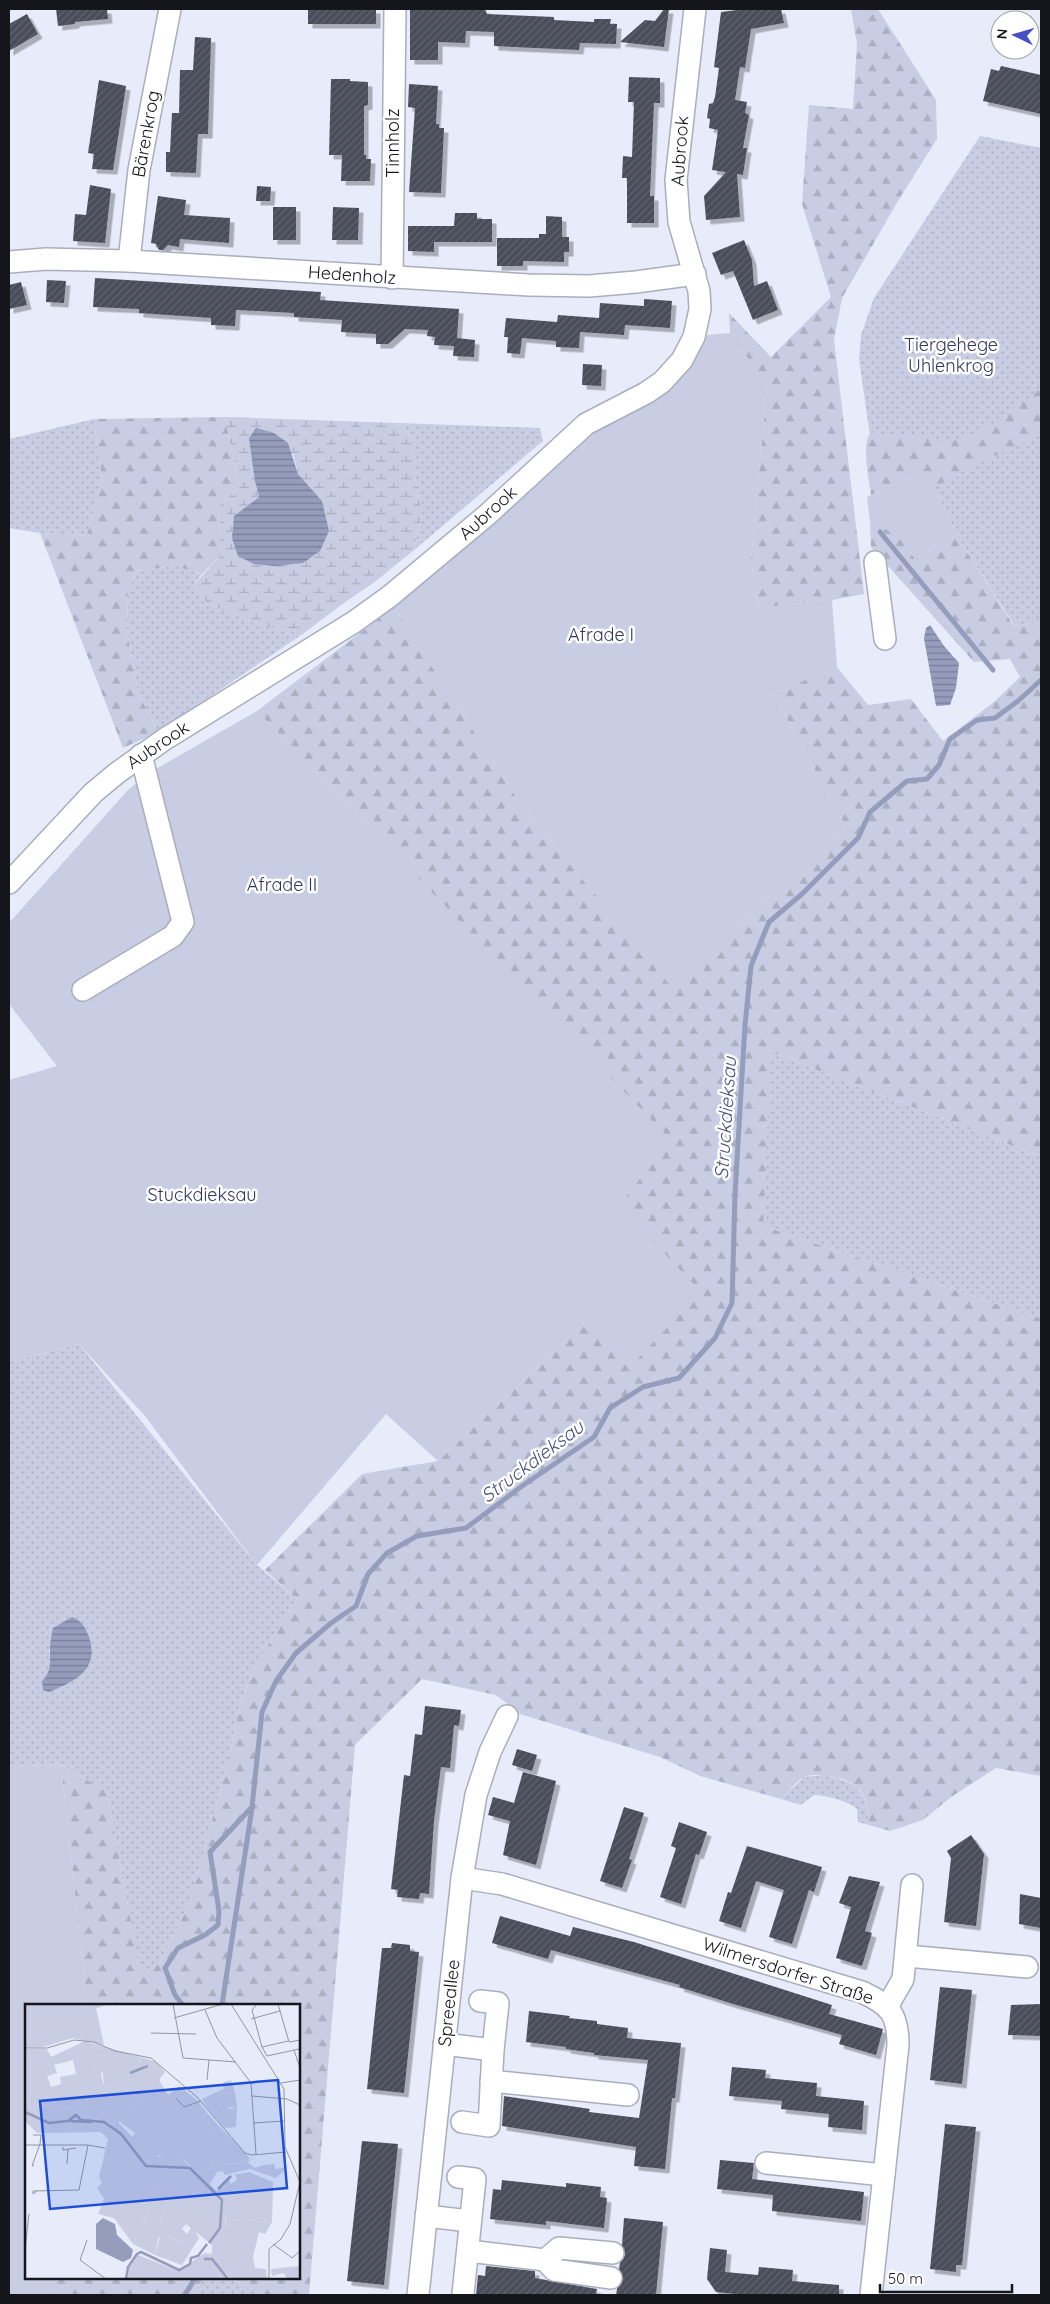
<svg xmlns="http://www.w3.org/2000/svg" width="1050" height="2304" font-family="Quicksand,sans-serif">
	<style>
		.grass { fill: url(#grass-dots); fill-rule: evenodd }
		.forest { fill: url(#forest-firs) }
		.wetland { fill: url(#wetland-marsh); fill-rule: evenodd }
		.garden { fill: #c8cde3 }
		.water { fill: url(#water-rules) }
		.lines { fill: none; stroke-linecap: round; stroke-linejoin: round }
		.stream { stroke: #959cbc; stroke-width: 5 }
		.building { fill: url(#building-hatch); filter: url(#shadow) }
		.minor-casing { stroke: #aaaebc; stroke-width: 24 }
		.minor { stroke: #fff; stroke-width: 21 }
		.labels { text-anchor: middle; stroke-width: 5; stroke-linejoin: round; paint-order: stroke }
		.street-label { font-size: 18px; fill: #15161b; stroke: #fff }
		.park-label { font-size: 18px; fill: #2f3663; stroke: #fff }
		.water-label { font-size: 19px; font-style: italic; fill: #495281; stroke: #fff }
		.inset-river { fill: none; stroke: #959cbc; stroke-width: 2.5 }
		.inset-road { fill: none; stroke: #9396a1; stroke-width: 1 }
		.view { fill: #1d4ed8; fill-opacity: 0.15; stroke: #1d4ed8; stroke-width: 2.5 }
		.inset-edge { fill: none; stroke: #15161b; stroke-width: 2.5 }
	</style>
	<defs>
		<pattern id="grass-dots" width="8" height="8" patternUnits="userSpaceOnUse" patternTransform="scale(1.25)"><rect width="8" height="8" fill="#c8cde3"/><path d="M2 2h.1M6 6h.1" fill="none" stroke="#abafc2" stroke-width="1.8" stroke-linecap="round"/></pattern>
		<pattern id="forest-firs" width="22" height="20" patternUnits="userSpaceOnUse" patternTransform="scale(1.25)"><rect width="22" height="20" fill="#c8cde3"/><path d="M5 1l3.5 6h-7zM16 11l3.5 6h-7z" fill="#abafc2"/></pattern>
		<pattern id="wetland-marsh" width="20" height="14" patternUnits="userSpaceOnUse" patternTransform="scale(1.25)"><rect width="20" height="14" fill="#c8cde3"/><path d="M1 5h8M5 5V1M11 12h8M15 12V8" fill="none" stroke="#abafc2"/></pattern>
		<pattern id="water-rules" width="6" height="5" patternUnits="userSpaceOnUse" patternTransform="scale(1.25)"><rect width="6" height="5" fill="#959cbc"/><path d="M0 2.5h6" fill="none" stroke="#787e98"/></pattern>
		<pattern id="building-hatch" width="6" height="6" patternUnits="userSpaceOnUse" patternTransform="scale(1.25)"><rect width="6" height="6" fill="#4a4d5a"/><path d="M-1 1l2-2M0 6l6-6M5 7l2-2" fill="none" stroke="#60636d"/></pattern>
		<filter id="shadow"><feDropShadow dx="4.5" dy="4.5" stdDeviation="0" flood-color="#0004"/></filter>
	</defs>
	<rect width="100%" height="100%" fill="#e7ebfa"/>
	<!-- grass -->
	<g class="grass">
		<path d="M980,136L1041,148V621L1015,626L957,536L927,471L878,492L859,359L861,335L874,298Z"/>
		<path d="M94,419L102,481L87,535L40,533L9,528V439Z"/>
		<path d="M398,423L540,428L543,441L414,550L422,514L415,477L413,441L408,432Z"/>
		<path d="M175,566L202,574L193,586L208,604L262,626L304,633L158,732L138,692L127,631L128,591L137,571Z"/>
		<path d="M771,1052L1041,1157V1319L763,1226L752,1225Z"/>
		<path d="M79,1344L257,1565L297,1599L261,1656L250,1677L240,1706L229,1758L190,1902L160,1963L148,1971L139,1965L107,1792L61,1764L9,1767V1362ZM49,1649L70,1683L48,1674L50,1665Z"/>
		<path d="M824,1775C860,1784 866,1787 869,1825L858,1822L857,1809C846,1800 828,1796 814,1795L801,1805L781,1799L804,1777Z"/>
		<path d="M203,2278H230L262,2295H193Z"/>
	</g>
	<!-- forest -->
	<g class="forest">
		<path d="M851,9H878L936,100L937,139L898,201L842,298L834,340L864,594L832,600L758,608L751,558L767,386L730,333L729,313L771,357L831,297L802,204L809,105L853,109L857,44Z"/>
		<path d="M1041,388V435L972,466L934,487L927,471L871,495C869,480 861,442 871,432C889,436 910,432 928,437C934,439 938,443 946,442C974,440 1020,406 1041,388Z"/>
		<path d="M225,417L239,487L220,505L219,557L202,574L175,566L137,571L128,591L127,631L138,692L158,732L123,748L40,533L87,535L102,481L94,419Z"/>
		<path d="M870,522L899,535L915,559L957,536L1014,626L1041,621V1157L771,1052L763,1226L1041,1319V1776L996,1768L951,1797L923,1820L890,1831L869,1825C868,1814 868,1804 863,1794C856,1779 822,1772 807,1776C797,1779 789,1792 781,1799L700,1776L660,1757L520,1714L496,1695L422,1679L355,1745L309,2295H262L230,2278H299V2005H87L61,1764L107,1792L139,1964L148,1971L160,1963L190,1902L229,1758L240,1706L250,1677L261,1656L297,1599L265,1570L362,1474L438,1461L584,1323L701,1293L619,1205L670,1140L257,711L394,607L521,805L674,989L748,916L846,827L773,693L837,667L868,705L911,699L943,741L994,702L1020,677L1010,659L974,662L871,547Z"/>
		<path d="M53,2278H203L193,2295H55Z"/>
	</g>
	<!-- wetland -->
	<path class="wetland" d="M225,417L398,423L408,432L413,441L415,477L422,514L414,550L376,581L341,605L304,633L262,626L208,604L193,586L219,557L220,505L239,487ZM293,453L298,474L309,487L234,516L259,497L255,481Z"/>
	<!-- garden -->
	<g class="garden">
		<path d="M730,333L767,385L751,558L758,608L832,600L837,667L773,693L846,827L748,916L674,990L521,805L394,607L589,434L690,361L707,335Z"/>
		<path d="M927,471L957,536L915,559L899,535L870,522L867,497Z"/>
		<path d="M257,711L671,1140L619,1205L701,1292L631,1366L584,1323L438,1461L386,1414L257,1565L144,1415L79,1344L9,1362V1080L57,1066L9,1004V923L128,790L149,773Z"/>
		<path d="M61,1764L87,2005H26V2278H53L55,2295H9V1767Z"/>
	</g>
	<!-- water -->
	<g class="water">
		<path d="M256,428L274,433L288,443L298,474L322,501L329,531L320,551L303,563L275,566L254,564L238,556L232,538L234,516L259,497L255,481L249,438Z"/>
		<path d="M930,625L944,646L959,663L956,688L950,705L936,706L924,638L926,628Z"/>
		<path d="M72,1617C82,1621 85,1627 89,1637C100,1670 75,1681 49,1692L43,1690L42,1681C53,1670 49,1661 50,1648C50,1641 52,1634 53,1628Z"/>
	</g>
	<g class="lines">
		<!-- stream -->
		<g class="stream">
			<path d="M880,532L993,670"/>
			<path d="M183,2005L175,1995L165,1968L178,1948L205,1935L218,1925L219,1911L210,1852L252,1807L262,1712L276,1681L296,1653L331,1623L356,1606L368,1574L387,1553L417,1536L466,1528L522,1486L594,1437L610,1408L643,1387L679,1378L715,1338L732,1303L735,1194L745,1025L751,966L769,922L802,894L858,838L870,812L907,781L927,779L939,765L950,739L977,720L995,718L1018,701L1041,680"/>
			<path d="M222,2005L252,1808"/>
			<path d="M185,2295L195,2278"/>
		</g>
	</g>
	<!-- building -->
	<g class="building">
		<path d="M56,9H107L108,19L75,22V24L58,26Z"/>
		<rect x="308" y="9" width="68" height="15"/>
		<path d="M410,9H485L487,14L554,17V20L594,22V19H611L610,24H617L616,44L580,43L579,50L494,46V32L466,31L465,43L438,42V60H410Z"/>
		<path d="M664,9H669L664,47L620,42L645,20L655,21Z"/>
		<path d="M745,9H781L784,23L751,29L745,68L740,67L735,100L747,102L745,113L749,115L743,148H747L743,175L737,174L740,217L706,220L704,196L726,172L712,170L718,130L709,128L710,119L707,118L709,104L713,103L715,97L719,68L714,67L721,12Z"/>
		<path d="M27,14L38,34L9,51V24Z"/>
		<path d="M195,37L211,38L208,134H198L196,173L166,172V152H170L172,113H179L180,70H193Z"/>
		<path d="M1001,66L1041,75V114L983,101L991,69L999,71Z"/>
		<path d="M629,77L660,78V103H654L650,196H654V223H627V178H622L623,156L632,157L634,102H628Z"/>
		<path d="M331,79H350V81L368,82V105L364,106V155H366V159H371L370,181H341L342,155H329Z"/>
		<path d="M99,80L126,86L113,170L92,169L94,154L88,153Z"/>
		<path d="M409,84L438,86L436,124H439V128H444L441,193L409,192L415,108L408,107Z"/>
		<path d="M90,185L111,189L105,243L73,241L75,214L86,215Z"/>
		<path d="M257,186L271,187L270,201H256Z"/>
		<path d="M158,196L186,200L184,215L230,218L229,243L180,239L179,247L168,245L163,250H159L156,244L151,243Z"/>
		<rect x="273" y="207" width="23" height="33"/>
		<path d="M333,207L359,208L358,240H332Z"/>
		<path d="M455,213H477V219H492V242H434V252L408,251V226H454Z"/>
		<path d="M546,216L562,217V237H569V252H564V262L523,261V266H497V238H539V234H546Z"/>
		<path d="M744,240L752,260L754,286L767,281L778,310L753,320L733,271L721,275L712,253Z"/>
		<path d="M95,278L321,292L320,300L459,309L457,338L475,340L474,357L453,356L454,346L434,345L435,337L427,336L428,330L405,329L388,344H376V334L341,332L342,320L294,317V313L236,310L235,326L211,325V318L139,313V309L93,307Z"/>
		<path d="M47,280L66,281L64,303L46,302Z"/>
		<path d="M21,282L27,305L9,309V285Z"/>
		<path d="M644,299L672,301L670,328L625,325L624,335L580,332L579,348L556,347V341L522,338L520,354L507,353L508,337H504L506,318L557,322L558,315L599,318L600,303L644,306Z"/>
		<path d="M583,364L602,365L601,386L582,385Z"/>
		<path d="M425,1706L461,1710L459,1726L454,1725L450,1768L441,1767L434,1821L429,1894L420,1893L419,1899L397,1897L398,1890L391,1889L404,1775L410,1776L415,1734L422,1735Z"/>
		<path d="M517,1749L537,1755L532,1771L512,1765Z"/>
		<path d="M523,1772L556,1781L536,1865L503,1855L510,1821L488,1815L493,1797L514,1803Z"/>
		<path d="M624,1807L644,1813L629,1859L632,1860L622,1888L600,1881Z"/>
		<path d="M679,1822L707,1832L699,1855L696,1854L681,1904L660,1897L676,1848L671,1846Z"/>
		<path d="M971,1835L984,1854L976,1926L944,1922L951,1858L947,1851Z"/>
		<path d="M747,1846L822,1867L814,1892L809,1890L792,1944L769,1937L784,1890L756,1881L741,1928L719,1921L728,1892L731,1893Z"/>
		<path d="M849,1876L880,1882L865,1931L872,1933L862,1966L836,1958L851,1907L839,1903Z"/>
		<path d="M1020,1894L1041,1898V1928L1019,1924Z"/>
		<path d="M500,1916L570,1936L573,1927L634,1942L832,2005L829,2014L883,2029L876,2055L839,2044L842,2035L733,2004L679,1987L680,1985L551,1950L548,1959L492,1943Z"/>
		<path d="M392,1943L410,1945V1951L419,1952L404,2093L367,2089L382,1948H391Z"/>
		<path d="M940,1987L972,1990L962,2084L930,2080Z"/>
		<path d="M1041,2004V2036L1008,2035L1011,2005Z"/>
		<path d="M529,2011L570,2016L569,2018L597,2021V2024L628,2028L627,2038L681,2043L675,2098H672L665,2169L634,2166L636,2147L502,2126L504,2096L590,2109L589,2112L639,2118L648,2060L594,2055V2053L566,2049V2047L526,2042Z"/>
		<path d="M732,2067L766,2070L765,2078L817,2083L816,2096L864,2101L862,2130L828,2127L829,2114L781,2109L782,2101L729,2096Z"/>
		<path d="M945,2124L976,2127L962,2265H956V2272L930,2269Z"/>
		<path d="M362,2141L398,2144L384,2285L347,2281Z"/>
		<path d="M720,2160L754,2163L752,2179L864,2192L861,2221L772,2211L773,2195L717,2189Z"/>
		<path d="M502,2180L566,2187V2183L601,2187L600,2197L607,2198L604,2228L546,2221V2225L490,2219L493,2189L501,2190Z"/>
		<path d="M624,2218L663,2222L656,2295H616L617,2289L623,2279L619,2269L620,2263L625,2255L622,2245Z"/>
		<path d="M710,2248L727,2250L725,2272L758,2275L759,2267L793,2270L792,2281L839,2285V2295H745L716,2292L707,2279Z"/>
		<path d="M486,2266L535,2271V2278L597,2289L596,2295H476L478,2275L485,2276Z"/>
	</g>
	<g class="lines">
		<defs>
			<g id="minor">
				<path d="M129,261L139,170L170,9"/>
				<path d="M9,262L46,259L129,261L529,285L589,286L636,282L695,274"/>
				<path d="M392,278L395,9"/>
				<path d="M875,562L885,639"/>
				<path d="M9,883L93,793L117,773L165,739L354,622L390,596L487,515L586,424L646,393L662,382L682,360L694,337L700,309L699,291L679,222L676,180L695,9"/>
				<path d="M83,990L173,936L183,922L141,755"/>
				<path d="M462,1878L502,1884L862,1992C890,2005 898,2014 898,2045L871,2295"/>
				<path d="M907,1956L1027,1967"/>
				<path d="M887,2007L903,1979L912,1885"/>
				<path d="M444,2044L493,2050"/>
				<path d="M491,2081L628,2095"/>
				<path d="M462,2122L489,2126L493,2050L498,2003L480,2001"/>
				<path d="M766,2163L884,2175"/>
				<path d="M458,2177L475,2179L463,2294"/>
				<path d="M426,2216L470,2221"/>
				<path d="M468,2251L545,2260"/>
				<path d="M611,2278L554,2270L545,2260L559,2248L613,2253"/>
				<path d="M418,2295L462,1878L476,1795L490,1752L507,1716"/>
			</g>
		</defs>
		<!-- minor casing -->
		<use href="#minor" class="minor-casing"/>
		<!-- minor -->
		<use href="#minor" class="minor"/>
	</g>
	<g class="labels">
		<!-- street labels -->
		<g class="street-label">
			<text transform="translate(146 134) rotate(-80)" y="6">Bärenkrog</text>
			<text transform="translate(393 143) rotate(-90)" y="6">Tinnholz</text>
			<text transform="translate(680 151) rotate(-86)" y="6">Aubrook</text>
			<text transform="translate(352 275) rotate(4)" y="6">Hedenholz</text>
			<text transform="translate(488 513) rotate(-42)" y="6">Aubrook</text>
			<text transform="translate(158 745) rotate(-34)" y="6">Aubrook</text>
			<text transform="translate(788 1971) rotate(18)" y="6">Wilmersdorfer Straße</text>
			<text transform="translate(449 2003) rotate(-84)" y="6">Spreeallee</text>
		</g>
		<!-- park labels -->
		<g class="park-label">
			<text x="951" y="351">Tiergehege<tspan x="951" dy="21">Uhlenkrog</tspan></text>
			<text x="601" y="641">Afrade I</text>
			<text x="282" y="891">Afrade II</text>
			<text x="202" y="1201">Stuckdieksau</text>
		</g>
		<!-- water labels -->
		<g class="water-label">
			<text transform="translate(725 1118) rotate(-86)" y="7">Struckdieksau</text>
			<text transform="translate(532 1461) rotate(-37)" y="7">Struckdieksau</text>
		</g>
	</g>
	<!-- overview -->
	<g transform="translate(25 2004)">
		<rect width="275" height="275" fill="#e7ebfa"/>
		<path d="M59,37L67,39L70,50L81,51L76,71L80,84L90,91L104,75L105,63L114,62L115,53L131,58L115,96L91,121L51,109L70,92V67L56,39ZM206,76L210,89L198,90L199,78ZM189,95H195L196,99L190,113L179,99ZM0,109L21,118L17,129H12L0,117ZM152,164L134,222L141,224L133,235L130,251L108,240L121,213L133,165ZM224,168L248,178L247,218L201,215L197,186L212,176L210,171Z" fill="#c8cde3"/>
		<path d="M67,39L115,53L114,62L105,63L104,75L91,91L80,86L77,63L72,59L81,51L70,50ZM198,85L199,90L210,89L212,103L197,104L193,95L179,99L177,95ZM0,88L6,105L30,99L32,107L71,98L69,103L51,109L90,121L93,118L122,148L141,155L182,109L194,122L157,155L175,171L188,162L192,168L185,180L192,187L207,171L204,176L206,180L197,186L201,201L200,223L187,241L161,220L157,225L162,230L166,224L171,228L158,239L136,229L140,224L134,222L151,165L133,166L121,213L108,240L89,214L73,210L79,195L72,184L77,179L74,173L83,135L76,128L17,129L21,118L0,109ZM227,154L223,159L230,164L239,161L249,160L250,165L263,163L251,174L225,165L199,171L197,160L220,159ZM210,170H216V179L229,195L220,192ZM180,249L187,250L201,266L200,275H102L104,263L113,251L153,267Z" fill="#c8cde3"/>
		<path d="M194,101L205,105L212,103L211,123L200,124L190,113ZM275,262V274L262,275L259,269L247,272L246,265Z" fill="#c8cde3"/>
		<path d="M0,0H86L71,4L79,41L48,34L18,43L0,44ZM56,39L70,67L74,91L71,92V98L31,107L29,99L6,105L0,88V45H22L26,53ZM48,56L51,70L35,73L36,80L26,83L22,72L32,69L29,61ZM131,58L140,68L134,76L143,91L154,82L172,96L182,109L141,156L134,151L126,160L118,153L121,148L106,134L110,129L94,117L115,96L111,85ZM194,122L225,154L220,159L197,160L198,167L192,168L188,162L175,171L157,154ZM201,215L247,218L240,230L234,228L228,253L230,264L241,265L242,275H205L187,250V239L200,223ZM171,228L174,234L157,261L130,251L136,229L157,239Z" fill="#c8cde3" fill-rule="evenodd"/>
		<path d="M78,214L90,220L92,231L108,246L106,254L98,258L71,245V220Z" fill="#959cbc"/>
		<path class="inset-river" d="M105,69L123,62M0,108L24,119L43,117L51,111L56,116L79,118L96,130L121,162L165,164L197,196L195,224L184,239M45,117L67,118M193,185L206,172M179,255H187L203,275M101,275L103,263L112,250L116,248L154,266L165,260L166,254L173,252L182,240"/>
		<path class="inset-road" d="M148,0L158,54L211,58M206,0L259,85L260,143L275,178M232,0L227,6L237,43L242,52L274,45M253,0L264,38L275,36M180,6L192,34L226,79L231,150M149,14L198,0M226,15L255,7M126,29L171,30M275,40V58M237,43L263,37M0,44H22L49,36L69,38L90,47L126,54L172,93L220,149L227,151L261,148M269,46L275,64M182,76L184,56M256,79L275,76M227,92L262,95L275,101M151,94L159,103L176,97M228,119L260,117M8,131H16L15,140M0,141H63L80,144M38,143V146L51,144M42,160L43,145M9,161L7,162L15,140M12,187L8,190V187L54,186L63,141M62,236L55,256L81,275M248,240L267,254L275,247M0,245L4,210M244,275V245L256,235L265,220L275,178"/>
		<path class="view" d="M253,76L262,184L25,205L15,97Z"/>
		<rect width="275" height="275" class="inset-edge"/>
	</g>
	<!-- border -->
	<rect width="1050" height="2304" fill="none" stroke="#15161b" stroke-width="20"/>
	<!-- north arrow -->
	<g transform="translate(1015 35) rotate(275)"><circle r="24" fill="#ffffff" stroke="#a1a2a4"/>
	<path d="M0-4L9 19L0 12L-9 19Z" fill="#474fc4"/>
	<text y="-8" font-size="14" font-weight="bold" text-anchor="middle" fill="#15161b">N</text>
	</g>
	<!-- scale -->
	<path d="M880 2284v8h132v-8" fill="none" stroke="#15161b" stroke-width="2.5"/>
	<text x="888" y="2284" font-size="15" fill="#15161b" stroke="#ffffff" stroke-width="4" paint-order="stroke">50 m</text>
</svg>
